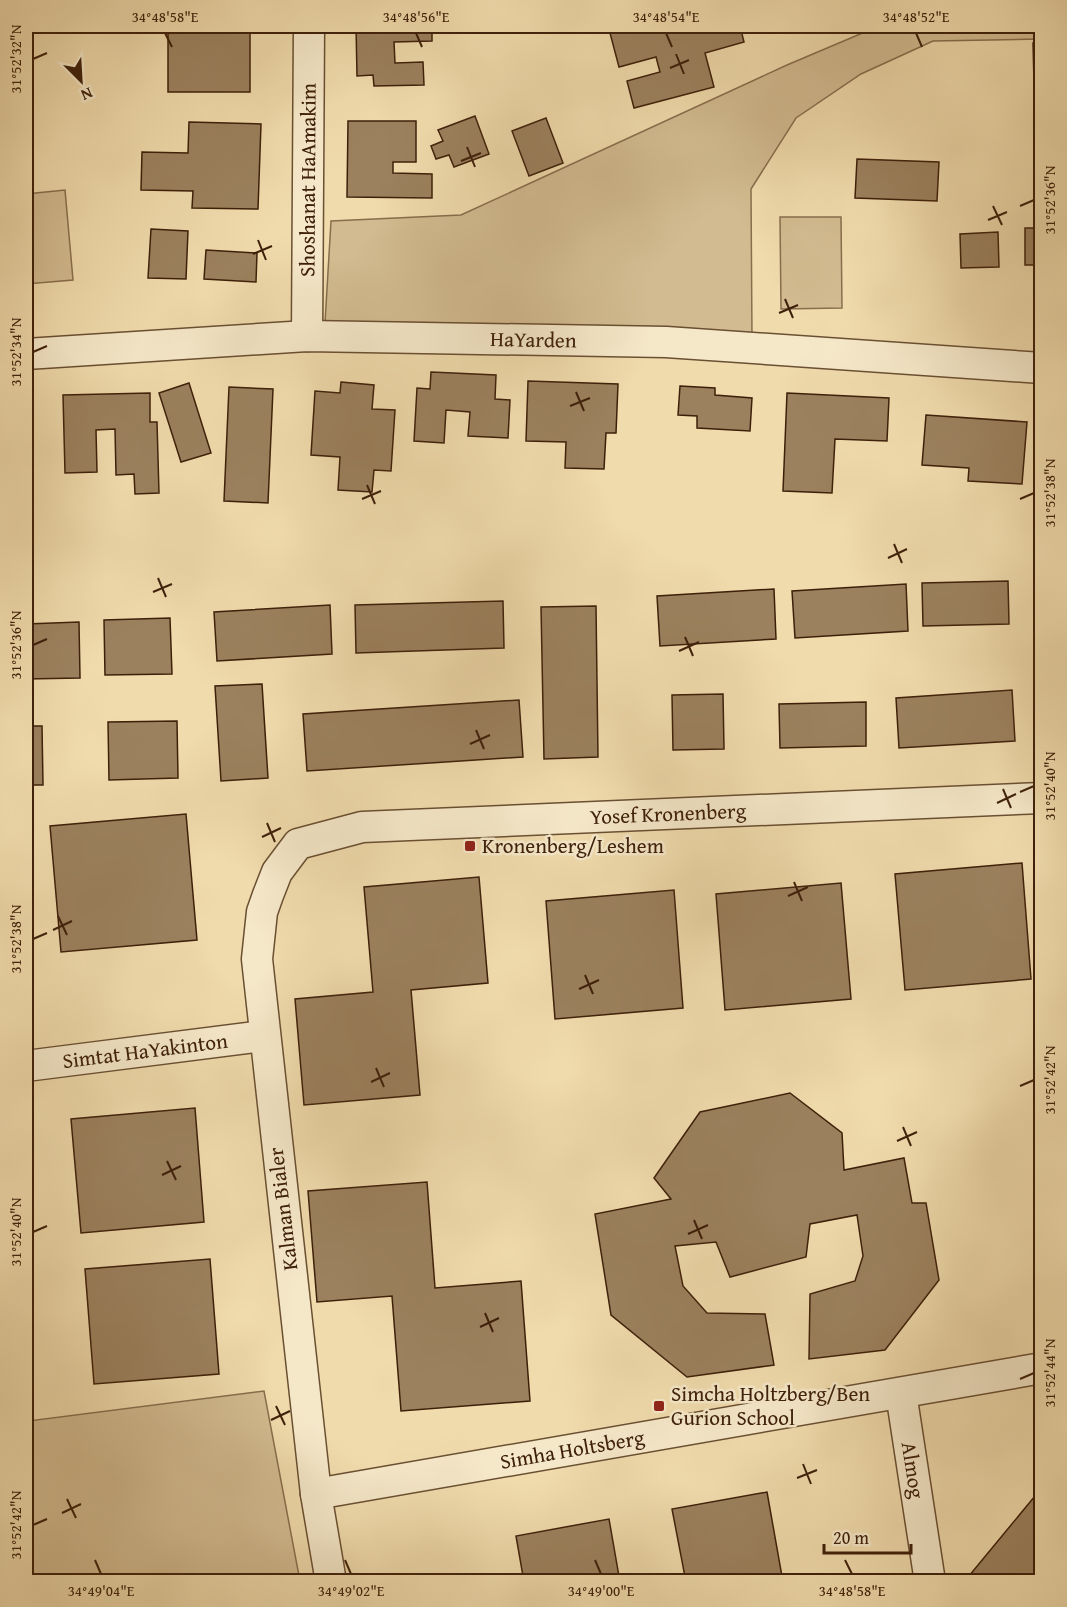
<svg xmlns="http://www.w3.org/2000/svg" width="1067" height="1607" font-family="'Gentium Book Plus',serif">
	<style>
		.green { fill: #d2bb90; stroke: #886e4d; stroke-width: 1.5 }
		.building { fill: #9b815e; stroke: #3e200a; stroke-width: 1.5 }
		.lines { fill: none; stroke-linecap: round; stroke-linejoin: round }
		.minor-casing { stroke: #6a4f32; stroke-width: 33 }
		.minor { stroke: #f5e8c9; stroke-width: 30 }
		.ticks { fill: none; stroke: #3e200a; stroke-width: 2 }
		.poi-dot { fill: #8f2418; stroke: #f5e8c9; stroke-width: 2 }
		.labels { text-anchor: middle; stroke-width: 5; stroke-linejoin: round; paint-order: stroke }
		.street-label { font-size: 21px; fill: #3e200a; stroke: #f5e8c9 }
		.poi-label { font-size: 21px; fill: #3e200a; stroke: #f5e8c9; text-anchor: start }
		.neatline { fill: none; stroke: #3e200a; stroke-width: 2 }
		.ticks-label { font-size: 15px; text-anchor: middle; fill: #3e200a }
	</style>
	<rect width="100%" height="100%" fill="#f0dbac"/>
	<filter id="stains"><feTurbulence type="fractalNoise" baseFrequency=".00333" numOctaves="4"/><feColorMatrix values="0 0 0 0 .2 0 0 0 0 .09 0 0 0 0 .02 0 0 0 .5 -.17"/></filter>
	<radialGradient id="worn" r=".72"><stop offset=".6" stop-color="#630" stop-opacity="0"/><stop offset="1" stop-color="#630" stop-opacity=".3"/></radialGradient>
	<!-- green -->
	<g class="green">
		<path d="M879,26H1041V39L933,41L861,74L796,118L751,189L752,338L325,323L331,221L461,215L787,65Z"/>
		<path d="M65,190L73,280L26,284V194Z"/>
		<path d="M780,217H841L842,308L781,309Z"/>
		<path d="M26,1329H29V1421L264,1391L300,1581H26Z"/>
	</g>
	<!-- building -->
	<g class="building">
		<rect x="168" y="26" width="82" height="66"/>
		<path d="M356,26H432V41L394,42L395,63L423,62L424,85L374,86L373,75L357,76Z"/>
		<path d="M637,26H740L744,42L705,53L714,87L634,108L627,81L660,72L656,57L619,67L610,33Z"/>
		<path d="M1033,43H1042V83H1034Z"/>
		<path d="M475,116L489,154L454,167L449,155L436,159L431,146L443,141L438,130Z"/>
		<path d="M546,118L563,163L529,176L512,131Z"/>
		<path d="M348,121H416V162H393V173L432,174V198L347,197Z"/>
		<path d="M189,122L261,124L258,209L192,208L193,191L141,190L142,152L188,153Z"/>
		<path d="M857,159L939,162L937,201L855,198Z"/>
		<rect x="1025" y="228" width="17" height="37"/>
		<path d="M151,229L188,231L186,279L148,278Z"/>
		<path d="M998,232L999,267L961,268L960,234Z"/>
		<path d="M206,250L257,253L256,282L204,279Z"/>
		<path d="M431,372L496,375L495,399L510,400L508,438L468,436L470,412L446,410L444,443L414,441L417,388L430,389Z"/>
		<path d="M528,381L618,384L616,433H606L604,469L565,468L566,442L526,441Z"/>
		<path d="M341,382L374,385L372,409L395,410L391,471L374,470L372,492L338,490L340,457L311,455L315,391L340,393Z"/>
		<path d="M189,383L211,453L181,462L159,393Z"/>
		<path d="M680,386L715,388V395L752,398L750,431L697,428V416L678,415Z"/>
		<path d="M229,387L273,389L268,503L224,501Z"/>
		<path d="M150,393V422H157L159,493L135,494L134,474L116,475L115,429L96,430L97,472L65,473L63,395Z"/>
		<path d="M787,393L889,398L887,441L835,439L832,493L783,491Z"/>
		<path d="M926,415L1027,422L1022,484L968,481L969,468L922,465Z"/>
		<path d="M1037,579H1042V623H1038Z"/>
		<path d="M1008,581L1009,624L923,626L922,583Z"/>
		<path d="M906,584L908,631L795,638L792,591Z"/>
		<path d="M774,589L776,639L660,646L657,596Z"/>
		<path d="M503,601L504,648L356,653L355,605Z"/>
		<path d="M330,605L332,654L217,661L214,612Z"/>
		<path d="M596,606L598,757L544,759L541,607Z"/>
		<path d="M170,618L172,674L105,675L104,620Z"/>
		<path d="M79,622L80,678L26,679V624Z"/>
		<path d="M262,684L268,778L221,781L215,686Z"/>
		<path d="M1012,690L1015,741L899,748L896,698Z"/>
		<path d="M723,694L724,749L673,750L672,695Z"/>
		<path d="M519,700L523,757L307,771L303,714Z"/>
		<path d="M866,702V746L780,748L779,704Z"/>
		<path d="M177,721L178,778L109,780L108,722Z"/>
		<path d="M26,726H42L43,785H26Z"/>
		<path d="M186,814L197,940L61,952L50,826Z"/>
		<path d="M1022,863L1031,979L905,990L895,874Z"/>
		<path d="M479,877L488,983L411,990L420,1095L304,1105L295,999L373,992L364,887Z"/>
		<path d="M841,883L851,999L725,1010L716,894Z"/>
		<path d="M674,890L683,1008L555,1019L546,901Z"/>
		<path d="M790,1093L842,1133L844,1170L904,1158L912,1203H926L939,1280L885,1350L809,1359L810,1294L855,1281L863,1256L857,1215L810,1224L806,1257L730,1277L716,1242L675,1246L683,1286L707,1313L765,1314L774,1365L687,1377L611,1315L595,1214L671,1199L654,1178L700,1112Z"/>
		<path d="M195,1108L204,1222L81,1233L71,1119Z"/>
		<path d="M427,1182L435,1288L521,1281L530,1401L401,1411L392,1296L317,1302L308,1191Z"/>
		<path d="M210,1259L219,1374L94,1384L85,1269Z"/>
		<path d="M767,1492L783,1582H686L672,1509Z"/>
		<path d="M1035,1496L1042,1501V1582H964Z"/>
		<path d="M609,1519L620,1582H524L516,1536Z"/>
	</g>
	<g class="lines">
		<defs>
			<g id="minor">
				<path id="s1" d="M307,336L309,26"/>
				<path id="s2" d="M26,354L307,336L666,342L1042,368"/>
				<path id="s3" d="M26,1066L263,1036"/>
				<path id="s4" d="M901,1393L930,1582"/>
				<path id="s5" d="M316,1494L1042,1368"/>
				<path id="s6" d="M331,1582L316,1494L257,959L262,912L268,895L277,872L298,844L362,827L1042,798"/>
			</g>
		</defs>
		<!-- minor casing -->
		<use href="#minor" class="minor-casing"/>
		<!-- minor -->
		<use href="#minor" class="minor"/>
	</g>
	<!-- ticks -->
	<path class="ticks" d="M165,33L172,47M416,33L422,47M666,33L672,47M916,33L922,47M676,54L684,74M33,59L47,53M670,68L689,60M467,147L475,167M461,161L481,153M993,206L1002,225M1020,206L1034,200M988,220L1007,212M258,240L266,260M253,254L272,246M785,299L793,318M779,313L798,305M33,352L47,346M576,392L584,411M570,406L590,398M367,485L375,504M362,499L381,491M1020,499L1034,493M894,544L902,563M888,558L907,549M158,578L166,597M153,592L172,584M685,637L693,656M33,645L47,639M679,651L699,642M476,730L484,749M470,744L490,735M1003,789L1011,808M1020,792L1034,786M997,803L1016,794M267,823L275,842M262,837L281,828M794,882L802,901M788,896L808,887M58,916L67,935M53,930L72,921M33,939L47,933M585,975L593,994M579,989L599,980M376,1068L384,1087M371,1082L390,1073M1020,1086L1034,1080M903,1127L911,1146M897,1141L917,1132M167,1161L176,1180M162,1175L181,1166M694,1220L702,1239M33,1232L47,1226M688,1234L708,1225M485,1313L493,1332M480,1327L499,1318M1020,1379L1034,1373M276,1406L285,1425M271,1420L290,1411M803,1464L811,1484M797,1478L817,1470M67,1499L76,1518M62,1513L81,1504M33,1525L47,1519M95,1560L101,1574M345,1560L351,1574M595,1560L601,1574M845,1560L852,1574"/>
	<!-- markers -->
	<g class="poi-dot">
		<rect x="464" y="840" width="12" height="12" rx="3"/>
		<rect x="653" y="1400" width="12" height="12" rx="3"/>
	</g>
	<g class="labels">
		<!-- street labels -->
		<g class="street-label">
			<text dy="7" stroke="none"><textPath href="#s1" startOffset="156">Shoshanat HaAmakim</textPath></text>
			<text dy="7" stroke="none"><textPath href="#s2" startOffset="508">HaYarden</textPath></text>
			<text dy="7" stroke="none"><textPath href="#s6" startOffset="1125">Yosef Kronenberg</textPath></text>
			<text dy="7" stroke="none"><textPath href="#s3" startOffset="120">Simtat HaYakinton</textPath></text>
			<text transform="translate(283 1209) rotate(-97)" y="7">Kalman Bialer</text>
			<text dy="7" stroke="none"><textPath href="#s5" startOffset="260">Simha Holtsberg</textPath></text>
			<text dy="7" stroke="none"><textPath href="#s4" startOffset="78">Almog</textPath></text>
		</g>
		<!-- poi labels -->
		<g class="poi-label">
			<text x="482" y="853">Kronenberg/Leshem</text>
			<text x="671" y="1401">Simcha Holtzberg/Ben<tspan x="671" dy="24">Gurion School</tspan></text>
		</g>
	</g>
	<!-- margin -->
	<rect width="1067" height="1607" fill="none" stroke="#f0dbac" stroke-width="66"/>
	<!-- north arrow -->
	<g transform="translate(81 81) rotate(156)" stroke="#f5e8c9" stroke-width="4.5" paint-order="stroke">
	<path d="M0-4.5L10 22L0 15L-10 22Z" fill="#3e200a"/>
	<text y="-9" font-size="16" font-weight="bold" text-anchor="middle" fill="#3e200a">N</text>
	</g>
	<!-- scale -->
	<path d="M824 1544v9h87v-9" fill="none" stroke="#3e200a" stroke-width="3"/>
	<text x="833" y="1544" font-size="18" fill="#3e200a" stroke="#f5e8c9" stroke-width="4.5" paint-order="stroke">20 m</text>
	<rect x="33" y="33" width="1001" height="1541" class="neatline"/>
	<g class="ticks-label">
		<text x="165" y="22">34°48'58"E</text>
		<text x="416" y="22">34°48'56"E</text>
		<text x="666" y="22">34°48'54"E</text>
		<text x="916" y="22">34°48'52"E</text>
		<text transform="translate(16 59) rotate(-90)" y="5">31°52'32"N</text>
		<text transform="translate(1050 200) rotate(-90)" y="5">31°52'36"N</text>
		<text transform="translate(16 352) rotate(-90)" y="5">31°52'34"N</text>
		<text transform="translate(1050 493) rotate(-90)" y="5">31°52'38"N</text>
		<text transform="translate(16 645) rotate(-90)" y="5">31°52'36"N</text>
		<text transform="translate(1050 786) rotate(-90)" y="5">31°52'40"N</text>
		<text transform="translate(16 939) rotate(-90)" y="5">31°52'38"N</text>
		<text transform="translate(1050 1080) rotate(-90)" y="5">31°52'42"N</text>
		<text transform="translate(16 1232) rotate(-90)" y="5">31°52'40"N</text>
		<text transform="translate(1050 1373) rotate(-90)" y="5">31°52'44"N</text>
		<text transform="translate(16 1525) rotate(-90)" y="5">31°52'42"N</text>
		<text x="101" y="1596">34°49'04"E</text>
		<text x="351" y="1596">34°49'02"E</text>
		<text x="601" y="1596">34°49'00"E</text>
		<text x="852" y="1596">34°48'58"E</text>
	</g>
	<rect width="100%" height="100%" filter="url(#stains)"/>
	<rect width="100%" height="100%" fill="url(#worn)"/>
</svg>
